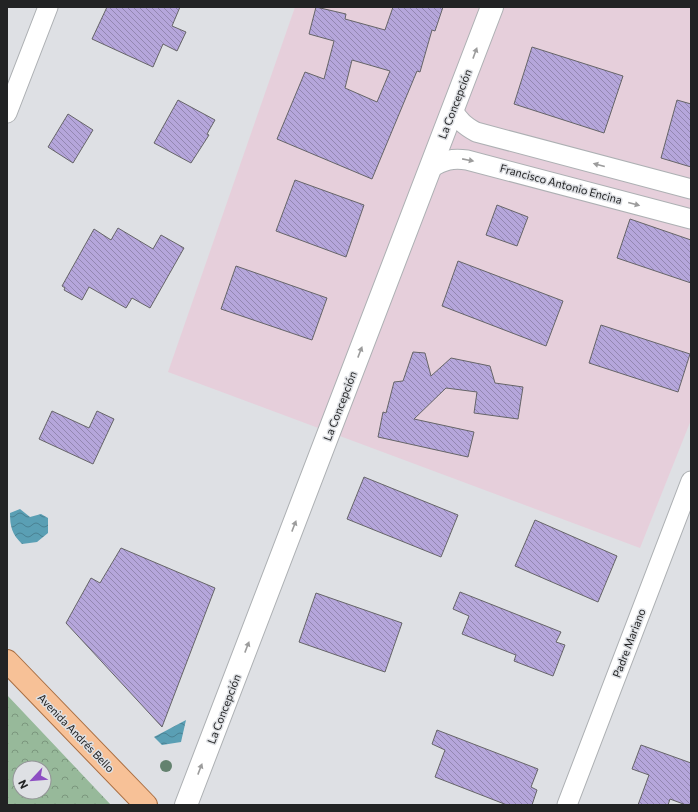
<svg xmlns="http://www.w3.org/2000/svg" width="698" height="812" font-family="Commissioner,sans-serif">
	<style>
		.commercial { fill: #e6cfdb }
		.park { fill: url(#park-crowns); fill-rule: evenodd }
		.water { fill: url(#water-waves) }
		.building { fill: url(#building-back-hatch); stroke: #666568; fill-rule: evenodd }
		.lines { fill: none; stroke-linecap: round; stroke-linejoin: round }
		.minor-casing { stroke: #adb0b3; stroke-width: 21 }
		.tertiary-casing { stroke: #adb0b3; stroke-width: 24 }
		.primary-casing { stroke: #a96e42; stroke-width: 24 }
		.minor { stroke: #fff; stroke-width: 19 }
		.tertiary { stroke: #fff; stroke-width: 22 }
		.primary { stroke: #f7c197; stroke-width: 22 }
		.tree { fill: #64826f }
		.oneway { fill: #9c9c9c }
		.labels { text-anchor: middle; stroke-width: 3; stroke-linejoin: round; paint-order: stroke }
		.street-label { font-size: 11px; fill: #222324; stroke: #dee0e4 }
	</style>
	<defs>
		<pattern id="park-crowns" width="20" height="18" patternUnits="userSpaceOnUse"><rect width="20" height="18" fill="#97b99a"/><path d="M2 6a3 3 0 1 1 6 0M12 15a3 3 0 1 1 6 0" fill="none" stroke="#7b967d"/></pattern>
		<pattern id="water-waves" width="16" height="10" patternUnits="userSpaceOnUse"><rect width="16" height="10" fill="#5a9fb4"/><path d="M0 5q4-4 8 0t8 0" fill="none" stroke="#4a8192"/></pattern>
		<pattern id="building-back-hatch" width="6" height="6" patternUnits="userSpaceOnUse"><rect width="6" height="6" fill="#b5a6db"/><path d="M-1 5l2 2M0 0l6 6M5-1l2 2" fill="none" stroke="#9387b1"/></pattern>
	</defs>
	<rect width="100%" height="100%" fill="#dee0e4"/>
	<!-- commercial -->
	<path class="commercial" d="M295,7H691V420L640,548L168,372Z"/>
	<!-- park -->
	<path class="park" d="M7,695L111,805H7ZM20,768H44V792H20Z"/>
	<!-- water -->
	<g class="water">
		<path d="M20,509L30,517L41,514L48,518V533L37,542L22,544C12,534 10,527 10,513Z"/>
		<path d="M186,720L181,742L162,745L154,737Z"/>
	</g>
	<!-- building -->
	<g class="building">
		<path d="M107,7H180L172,26L186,32L177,51L163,44L153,67L92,39Z"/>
		<path d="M316,7L346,14L345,19L385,30L393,7H443L435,31L432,30L420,72L417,71L372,179L277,139L305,72L324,79L334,41L309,34ZM352,60L390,71L377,102L345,88Z"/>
		<path d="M532,47L623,76L604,133L514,104Z"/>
		<path d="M178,100L215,120L207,134L209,135L191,163L154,143Z"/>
		<path d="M677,100L691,104V167L661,158Z"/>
		<path d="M68,114L93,130L73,163L48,147Z"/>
		<path d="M295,180L364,205L346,257L276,231Z"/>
		<path d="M497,205L528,217L517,246L486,235Z"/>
		<path d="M630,219L691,240V283L617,258Z"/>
		<path d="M118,228L153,249L161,235L184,248L150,308L132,298L126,308L89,287L82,300L64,290L65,288L62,286L94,229L111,240Z"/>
		<path d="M458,261L563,301L546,346L442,306Z"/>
		<path d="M236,266L327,298L312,340L221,309Z"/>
		<path d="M601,325L690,354L678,392L589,363Z"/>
		<path d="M413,352L425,353L431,376L451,358L490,366L495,383L523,387L518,419L474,413L477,392L446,388L414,419L474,432L468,457L378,437L383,412L386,413L394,382L403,381Z"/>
		<path d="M52,411L89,428L97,411L114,419L93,464L39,439Z"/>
		<path d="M364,477L458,515L441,557L347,519Z"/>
		<path d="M535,520L617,556L598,602L515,566Z"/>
		<path d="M121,548L215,588L162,727L66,623L91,578L100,583Z"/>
		<path d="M460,592L561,632L556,642L565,645L553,676L514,661L516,655L462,634L469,616L453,609Z"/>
		<path d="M316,593L402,623L385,672L299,642Z"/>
		<path d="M437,730L538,769L531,787L537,790L532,805H507L435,777L445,750L432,744Z"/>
		<path d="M641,745L691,763V805H686L670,799L668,805H638L649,775L632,769Z"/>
	</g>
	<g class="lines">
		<defs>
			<g id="minor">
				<path d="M453,110C459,121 465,126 476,132L691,189"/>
				<path d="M7,113L48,7"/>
				<path d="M431,168C444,160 452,158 467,160L691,219"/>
				<path d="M567,805L691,481"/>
			</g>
			<path id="tertiary" d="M186,805L492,7"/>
			<path id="primary" d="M7,661L146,805"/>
		</defs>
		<!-- minor casing -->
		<use href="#minor" class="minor-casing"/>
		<!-- tertiary casing -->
		<use href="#tertiary" class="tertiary-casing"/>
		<!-- primary casing -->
		<use href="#primary" class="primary-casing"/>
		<!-- minor -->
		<use href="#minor" class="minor"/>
		<!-- tertiary -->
		<use href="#tertiary" class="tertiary"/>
		<!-- primary -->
		<use href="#primary" class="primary"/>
	</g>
	<!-- trees -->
	<circle class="tree" cx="166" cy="766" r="6"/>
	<!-- one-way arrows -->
	<defs><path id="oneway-solid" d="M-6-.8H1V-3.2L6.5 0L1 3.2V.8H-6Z"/></defs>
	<g class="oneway">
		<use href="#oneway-solid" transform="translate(475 53) rotate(-70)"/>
		<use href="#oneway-solid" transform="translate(468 160) rotate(11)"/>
		<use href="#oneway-solid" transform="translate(599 165) rotate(-165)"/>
		<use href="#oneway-solid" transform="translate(634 204) rotate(15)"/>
		<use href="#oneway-solid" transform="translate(360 352) rotate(-69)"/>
		<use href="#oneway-solid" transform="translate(294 526) rotate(-69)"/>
		<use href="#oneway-solid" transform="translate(247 647) rotate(-69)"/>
		<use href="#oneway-solid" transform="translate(200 769) rotate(-69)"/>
	</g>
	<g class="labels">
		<!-- street labels -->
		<g class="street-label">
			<text transform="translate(455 104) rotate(-69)" y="4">La Concepción</text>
			<text transform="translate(561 184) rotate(15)" y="4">Francisco Antonio Encina</text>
			<text transform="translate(340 406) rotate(-69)" y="4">La Concepción</text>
			<text transform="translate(629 643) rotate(-69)" y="4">Padre Mariano</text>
			<text transform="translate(224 709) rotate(-69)" y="4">La Concepción</text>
			<text transform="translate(76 733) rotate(46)" y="4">Avenida Andrés Bello</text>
		</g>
	</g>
	<!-- border -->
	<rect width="698" height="812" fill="none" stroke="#222324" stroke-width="16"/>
	<!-- north arrow -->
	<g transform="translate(32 780) rotate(244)"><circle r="19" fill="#dee0e4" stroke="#939497"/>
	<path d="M0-3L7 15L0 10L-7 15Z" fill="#8d4ec3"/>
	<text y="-6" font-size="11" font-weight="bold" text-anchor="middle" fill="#222324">N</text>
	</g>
</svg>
